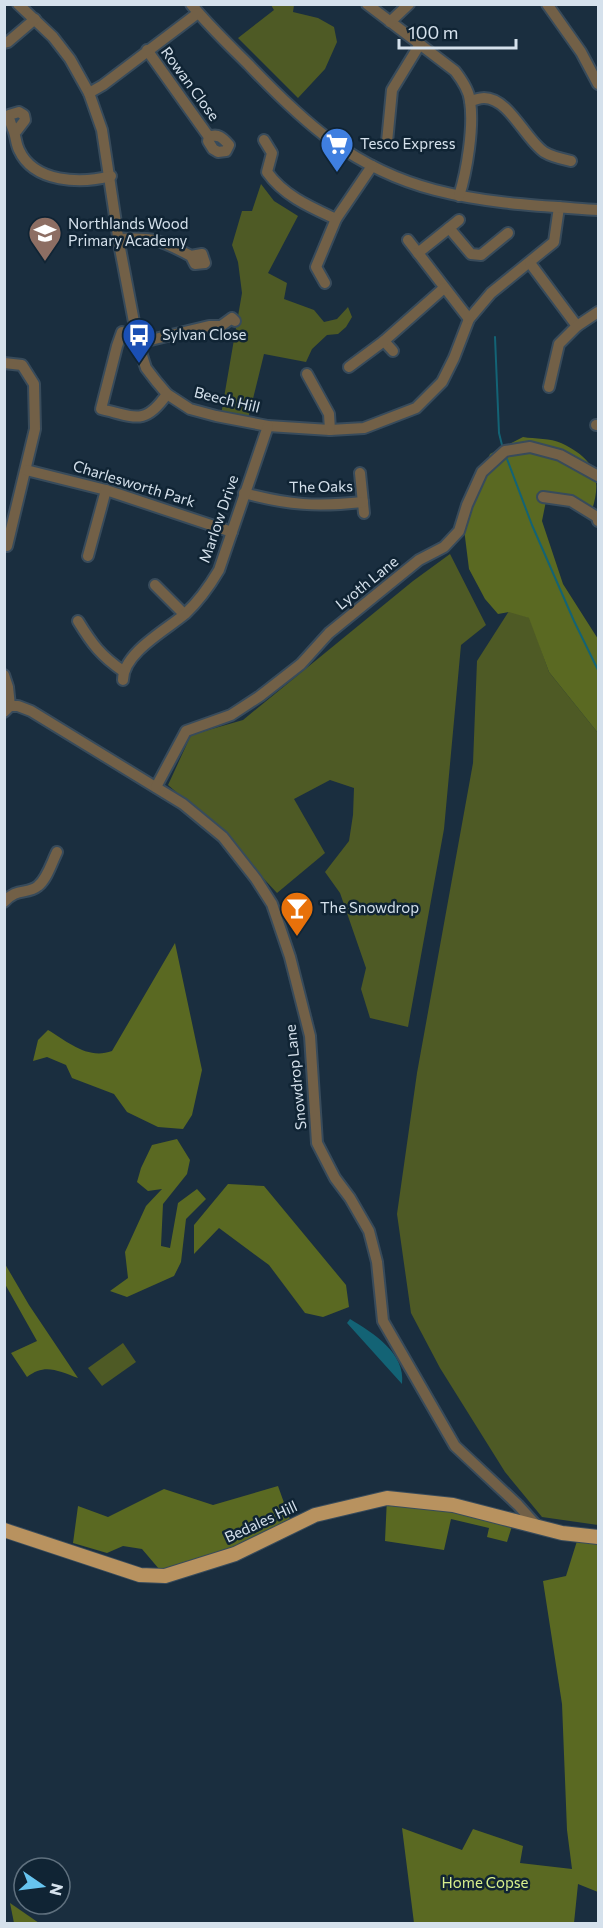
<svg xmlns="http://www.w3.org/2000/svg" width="603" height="1928" font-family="Commissioner,sans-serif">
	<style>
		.green { fill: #4e5a25 }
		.forest { fill: #5a6922 }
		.water { fill: #136375 }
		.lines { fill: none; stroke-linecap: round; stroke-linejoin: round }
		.stream { stroke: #136375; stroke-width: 2 }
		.minor-casing { stroke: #384b5b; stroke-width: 14 }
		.major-casing { stroke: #384b5b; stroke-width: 16 }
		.minor { stroke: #726047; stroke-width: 10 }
		.major { stroke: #b8925f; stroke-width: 14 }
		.labels { text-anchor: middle; stroke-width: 5; stroke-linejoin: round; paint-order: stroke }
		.street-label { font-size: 15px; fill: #d5e1ec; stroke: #102434 }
		.poi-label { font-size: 15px; fill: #d5e1ec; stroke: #102434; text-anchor: start }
		.park-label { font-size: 15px; fill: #d7ef8c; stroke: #102434 }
	</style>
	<rect width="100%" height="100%" fill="#1a2e3f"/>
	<!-- green -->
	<g class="green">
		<path d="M294,5L293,12L318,18L334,27L337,42L325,69L298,98L238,38L274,10L271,5Z"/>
		<path d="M261,184L274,201L298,216L268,273L287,283L284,299L314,310L324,322L337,319L348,307L352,317L346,327L338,334L327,335L312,349L306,362L264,354L248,419L221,415L242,293L238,262L232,245L242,211H252Z"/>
		<path d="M450,554L486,625L461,645L444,829L408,1027L370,1018L361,989L366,968L340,893L325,872L349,841L353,815L354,788L330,780L294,799L325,853L277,893L212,823L168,785L191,735L243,720L413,581Z"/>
		<path d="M509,611L530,618L549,672L598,733V1525L542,1517L505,1472L440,1368L411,1313L397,1214L417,1073L473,763L477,661Z"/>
		<path d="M123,1343L136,1362L102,1386L88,1368Z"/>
	</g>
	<!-- forest -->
	<g class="forest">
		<path d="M523,437C535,439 551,438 561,443C593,458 603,476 592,510L547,496L542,521L563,584L598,639V733L549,672L529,618L509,612L498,614L485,599L469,569L463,521L490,454Z"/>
		<path d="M175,943L202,1070L192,1115L183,1129L158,1127L127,1112L114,1094L72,1078L66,1065L47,1057L33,1061L38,1040L48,1030C68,1042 88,1060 112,1051Z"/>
		<path d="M177,1139L190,1160L187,1174L163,1204L161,1246L170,1248L178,1203L197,1189L206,1199L186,1219L181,1262L174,1276L127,1297L110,1291L128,1278L125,1252L146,1206L162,1189L148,1191L137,1182L141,1168L152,1145Z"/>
		<path d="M228,1184L264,1186L346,1285L349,1307L323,1317L305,1313L269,1265L219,1228L194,1254V1225Z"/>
		<path d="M5,1264L29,1305L78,1378C58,1371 45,1363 27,1377L11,1353L37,1341L5,1284Z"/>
		<path d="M278,1486L292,1525L165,1576L142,1549L123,1546L107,1553L73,1543L78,1506L108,1517L164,1489L213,1505Z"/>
		<path d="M387,1498L514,1520L507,1542L487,1537L489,1528L451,1519L444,1550L385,1541Z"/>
		<path d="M577,1541L598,1542V1892L578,1884L574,1923H414L402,1828L462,1850L473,1829L523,1846L520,1863L572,1869L567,1830L562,1704L543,1581L566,1576Z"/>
		<path d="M10,1903L39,1923H14Z"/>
	</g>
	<!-- water -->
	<path class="water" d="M350,1319C373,1333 406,1353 402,1384L347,1323Z"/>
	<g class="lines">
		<!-- stream -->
		<g class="stream">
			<path d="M495,337L499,433L502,445"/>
			<path d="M507,459L532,525L574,621L598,670"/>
		</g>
		<defs>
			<g id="minor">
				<path d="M18,4L53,37L70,59L89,93L102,130L119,243L138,343L146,368L156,381L167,394L190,409L216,416L268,426L330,430L364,428L416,408L442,382L454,358L469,319L491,293L554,242L559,207"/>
				<path d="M191,4C208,25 229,45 248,64C304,123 354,169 435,190C489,204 543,206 598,210"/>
				<path d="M367,4L455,71C462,80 469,90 470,101C474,126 467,171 459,196"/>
				<path d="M547,4L581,52L598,84"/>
				<path d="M390,22L409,4"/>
				<path d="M4,43L8,42L35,19"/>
				<path d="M147,50L209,137L208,141L213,149L218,152L226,151L229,145C223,138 218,133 209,137"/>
				<path d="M89,93L103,85L198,13"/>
				<path d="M470,101C475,100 480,98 484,98C509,98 525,139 544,152C552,157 562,159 571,161"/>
				<path d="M15,133L25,120L24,115L19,112L9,115C9,121 12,126 14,132C16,138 16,144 19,150C34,183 81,184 111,176"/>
				<path d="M264,140L272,153L267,172C284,196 310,207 336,219"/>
				<path d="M387,142L392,90L420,44"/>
				<path d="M449,228L471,254L481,255L508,233"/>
				<path d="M119,239C153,237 161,240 191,256L202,254L205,263L195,264L191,256"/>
				<path d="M408,240L469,319"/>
				<path d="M418,253L459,220"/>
				<path d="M530,263L577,326"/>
				<path d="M325,283L316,267L336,219L372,166"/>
				<path d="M122,332L117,346L101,409C135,417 145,426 167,394"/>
				<path d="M384,341L393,351"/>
				<path d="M138,343L209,326H221L232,318L235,321"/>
				<path d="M4,363L22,365L34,384L35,429L7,546"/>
				<path d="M349,367L384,341L444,288"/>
				<path d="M307,374L329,414L330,430"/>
				<path d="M549,387L559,344L577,326L598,312"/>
				<path d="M596,425H598"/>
				<path d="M26,470L106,490L232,532"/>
				<path d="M360,473L364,513"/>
				<path d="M244,493C289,505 316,507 363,502"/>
				<path d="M543,497L571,501L597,517L598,521"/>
				<path d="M88,556L106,490"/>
				<path d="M155,585L184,614"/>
				<path d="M78,621C92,644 101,656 123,671"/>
				<path d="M4,675L8,687L10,706"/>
				<path d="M123,680C123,653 166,630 185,614C199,601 209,587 219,570L268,426"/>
				<path d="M4,712L10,706H18L31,711L183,804L223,837L256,879L272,904L290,957L310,1036L317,1143L335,1178L350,1198L369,1231L377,1262L383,1321L455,1446L518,1505L536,1525"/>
				<path d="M156,787L186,731L231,715L260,696L301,664L329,633L419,560L444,547L459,531L467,505L482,472L505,451L530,447L560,455L598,476"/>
				<path d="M4,902C17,887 27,895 38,886C47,879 52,862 57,852"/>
			</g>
			<path id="major" d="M4,1530L140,1575L165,1576L235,1554L315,1515L387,1498L453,1505L562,1533L598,1537"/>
		</defs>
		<!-- minor casing -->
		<use href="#minor" class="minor-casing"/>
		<!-- major casing -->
		<use href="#major" class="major-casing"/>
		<!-- minor -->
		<use href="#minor" class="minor"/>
		<!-- major -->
		<use href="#major" class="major"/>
	</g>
	<!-- icons -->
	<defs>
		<symbol id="supermarket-pin" viewBox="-11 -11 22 30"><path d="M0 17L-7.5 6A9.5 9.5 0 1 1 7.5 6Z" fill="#3f7fe0" stroke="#102434"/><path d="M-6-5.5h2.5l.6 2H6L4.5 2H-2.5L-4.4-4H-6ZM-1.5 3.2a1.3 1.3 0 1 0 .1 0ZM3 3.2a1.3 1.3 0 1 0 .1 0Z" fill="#fff"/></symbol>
		<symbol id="school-pin" viewBox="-11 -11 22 30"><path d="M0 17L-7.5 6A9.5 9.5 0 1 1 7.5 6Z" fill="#8d6e63" stroke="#102434"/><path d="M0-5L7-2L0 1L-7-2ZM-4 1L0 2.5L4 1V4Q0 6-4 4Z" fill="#fff"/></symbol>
		<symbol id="bus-pin" viewBox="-11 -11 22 30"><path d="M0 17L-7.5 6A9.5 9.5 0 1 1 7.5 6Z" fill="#1a4fb4" stroke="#102434"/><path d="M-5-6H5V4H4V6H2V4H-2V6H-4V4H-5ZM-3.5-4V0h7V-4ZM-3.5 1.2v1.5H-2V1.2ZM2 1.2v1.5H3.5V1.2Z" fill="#fff"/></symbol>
		<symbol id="bar-pin" viewBox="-11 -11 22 30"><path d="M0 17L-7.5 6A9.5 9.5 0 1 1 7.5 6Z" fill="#e8710a" stroke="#102434"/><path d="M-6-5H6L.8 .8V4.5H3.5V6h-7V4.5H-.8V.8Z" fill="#fff"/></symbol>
	</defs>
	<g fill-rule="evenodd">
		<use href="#supermarket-pin" x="318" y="125" width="38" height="52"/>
		<use href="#school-pin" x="26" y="214" width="38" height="52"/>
		<use href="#bus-pin" x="120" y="316" width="38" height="52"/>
		<use href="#bar-pin" x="278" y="889" width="38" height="52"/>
	</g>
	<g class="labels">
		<!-- street labels -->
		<g class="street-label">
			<text transform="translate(190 84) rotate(54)" y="5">Rowan Close</text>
			<text transform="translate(227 400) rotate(14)" y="5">Beech Hill</text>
			<text transform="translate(134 484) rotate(17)" y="5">Charlesworth Park</text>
			<text transform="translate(321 487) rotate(-1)" y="5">The Oaks</text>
			<text transform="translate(219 519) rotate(-71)" y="5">Marlow Drive</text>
			<text transform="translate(367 583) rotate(-39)" y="5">Lyoth Lane</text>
			<text transform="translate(296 1077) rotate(-96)" y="5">Snowdrop Lane</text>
			<text transform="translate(261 1522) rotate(-25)" y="5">Bedales Hill</text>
		</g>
		<!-- poi labels -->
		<g class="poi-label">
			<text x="360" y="149">Tesco Express</text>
			<text x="68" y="229">Northlands Wood<tspan x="68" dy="17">Primary Academy</tspan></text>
			<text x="162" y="340">Sylvan Close</text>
			<text x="320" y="913">The Snowdrop</text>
		</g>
		<!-- park labels -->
		<g class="park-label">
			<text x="485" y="1888">Home Copse</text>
		</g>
	</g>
	<!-- border -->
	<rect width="603" height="1928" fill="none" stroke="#d5e1ec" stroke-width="12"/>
	<!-- north arrow -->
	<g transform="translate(42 1886) rotate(104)"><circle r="28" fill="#102434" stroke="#5f707e" stroke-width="1.5"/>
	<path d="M0-4.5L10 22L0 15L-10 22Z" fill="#67c4ef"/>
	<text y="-9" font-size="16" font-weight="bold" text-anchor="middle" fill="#d5e1ec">N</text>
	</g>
	<!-- scale -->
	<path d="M399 39v9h117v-9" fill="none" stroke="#d5e1ec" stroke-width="3"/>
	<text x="408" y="39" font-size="18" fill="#d5e1ec" stroke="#102434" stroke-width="4.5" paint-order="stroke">100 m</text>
</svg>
